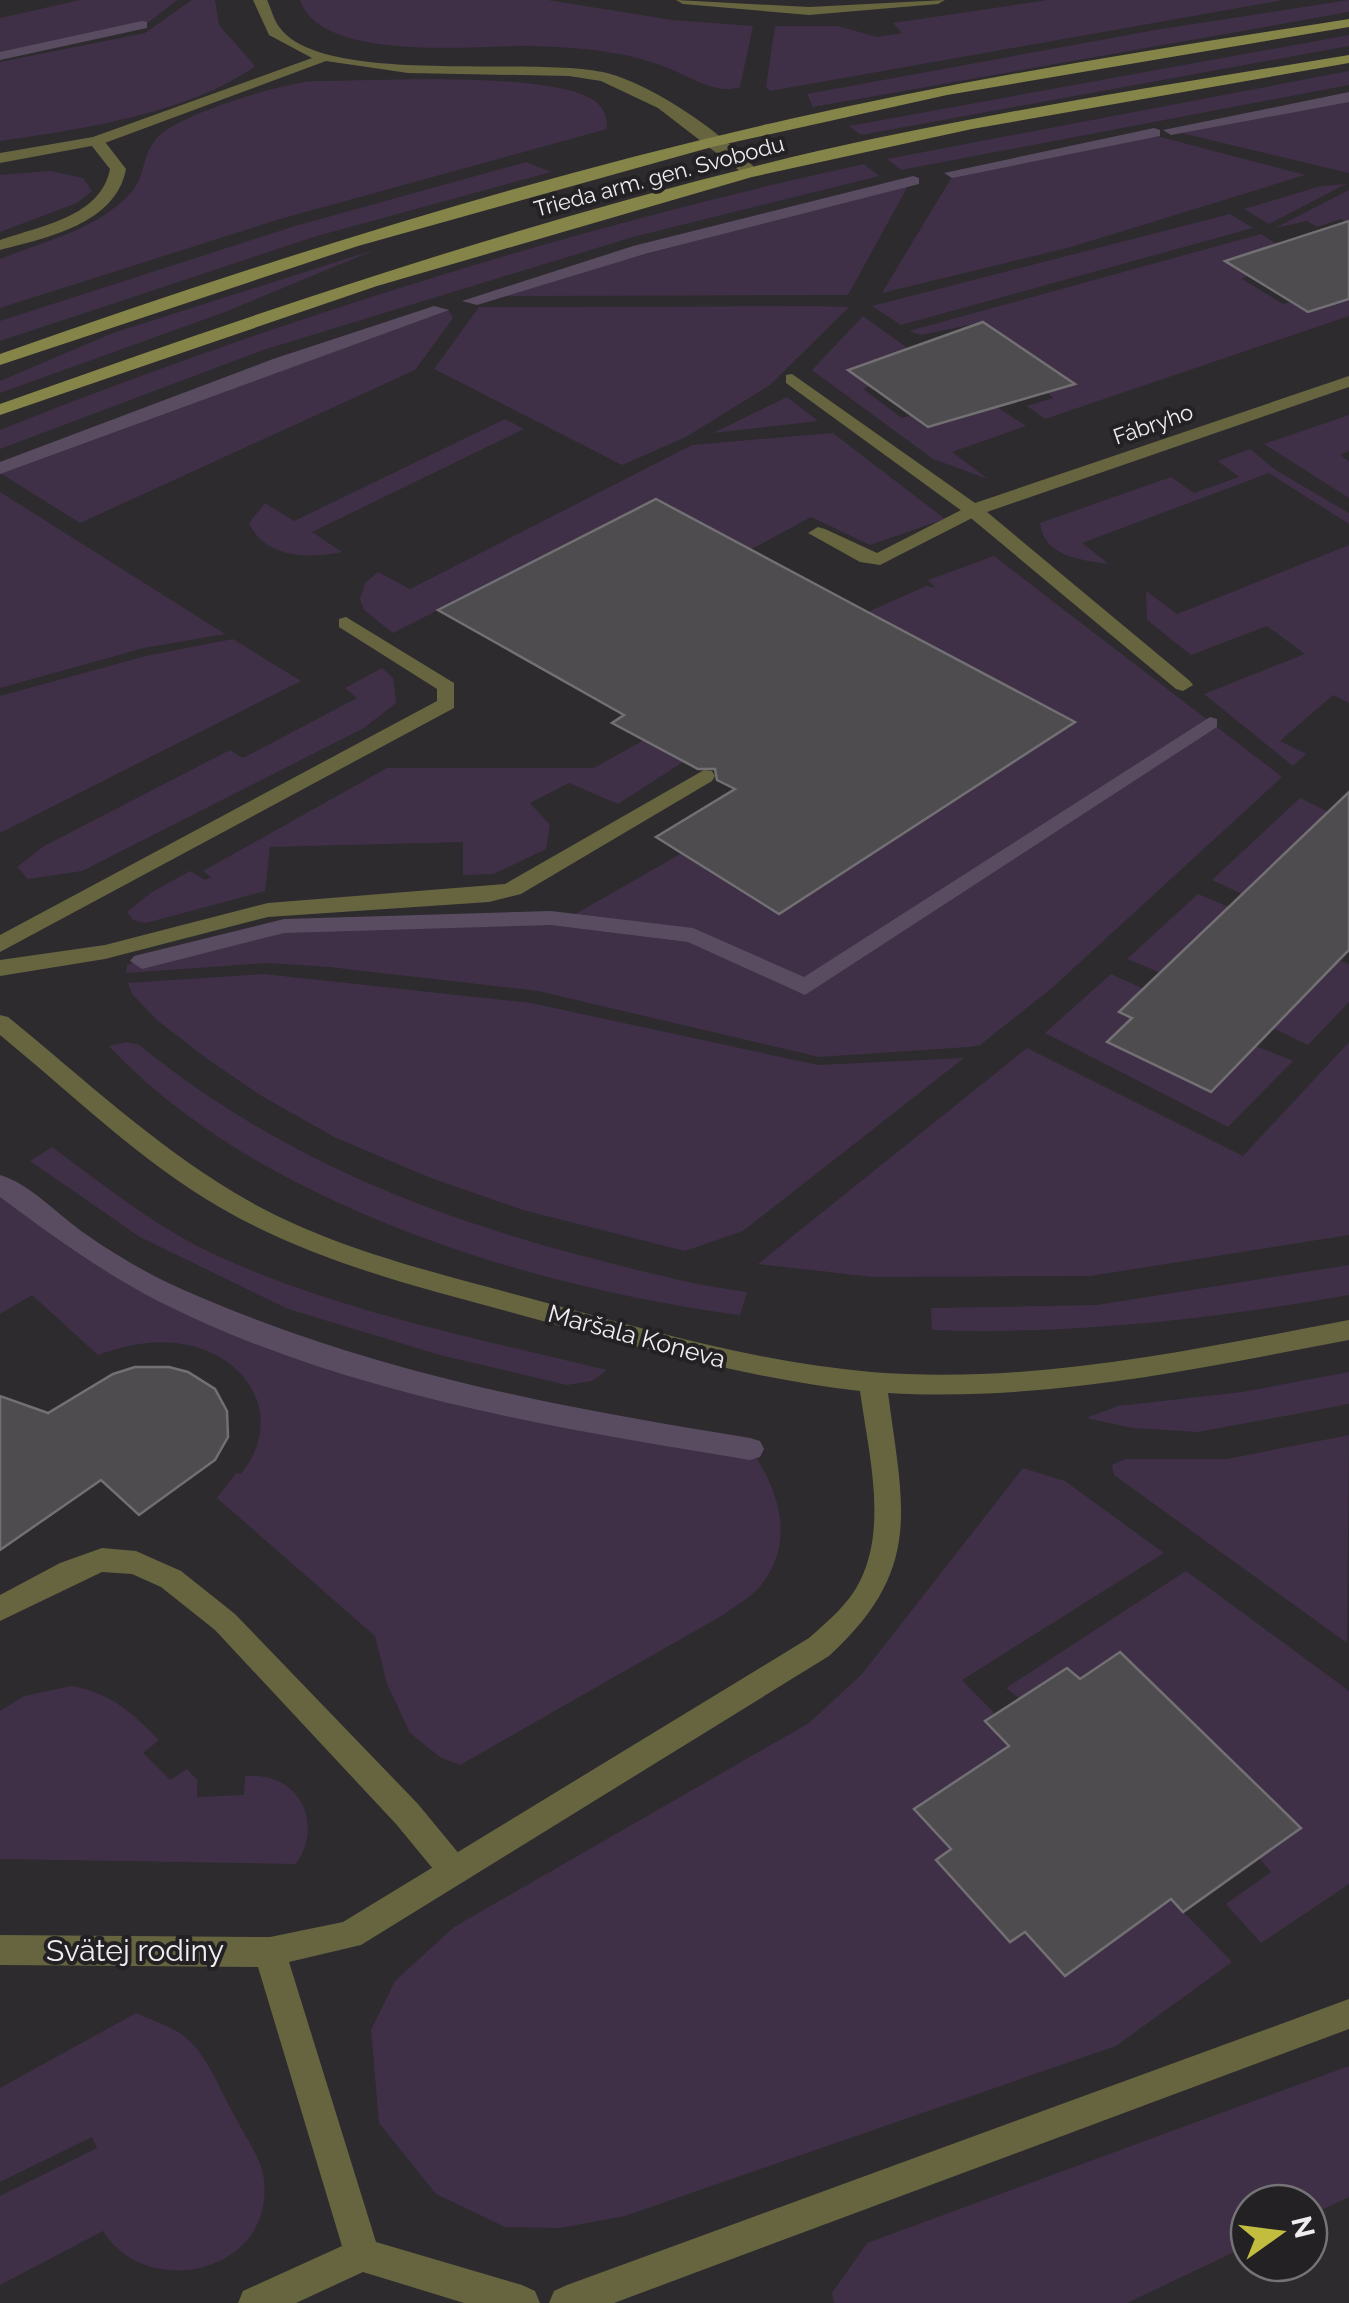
<svg xmlns="http://www.w3.org/2000/svg" width="1349" height="2303" font-family="Raleway,sans-serif">
	<style>
		.green { fill: #3f3047 }
		.lines { fill: none; stroke-linecap: round; stroke-linejoin: round }
		.stream { fill: #594b60; fill-rule: evenodd }
		.building { fill: #4e4c4f; stroke: #727073; stroke-width: 2.5 }
		.lane { fill: #666540; fill-rule: evenodd }
		.street { fill: #666540; fill-rule: evenodd }
		.secondary { fill: #868549; fill-rule: evenodd }
		.labels { text-anchor: middle; stroke-width: 8; stroke-linejoin: round; paint-order: stroke }
		.far-street-label { font-size: 22px; fill: #efedef; stroke: #232124 }
		.street-label { font-size: 25px; fill: #efedef; stroke: #232124 }
		.near-street-label { font-size: 30px; fill: #efedef; stroke: #232124 }
	</style>
	<rect width="100%" height="100%" fill="#2d2b2e"/>
	<!-- green -->
	<g class="green">
		<path d="M80,0H177L145,25L0,54V18Z"/>
		<path d="M192,0H215L219,25L255,66C191,113 78,130 0,141V62L145,33Z"/>
		<path d="M300,0H548L672,20L753,26L740,87C715,95 691,77 668,68C623,50 574,47 526,46C471,46 320,62 300,0Z"/>
		<path d="M1048,0H1284L770,91L766,87L775,26H838L877,37L902,33L893,23Z"/>
		<path d="M1349,0V12L813,107L807,94L1161,29Z"/>
		<path d="M1349,35V46L861,135L849,126Z"/>
		<path d="M1349,71V85L901,170L887,159Z"/>
		<path d="M314,81C372,81 555,70 596,102C605,109 607,118 607,129L280,219L0,308V259C40,243 86,232 119,204C150,180 137,163 156,139C174,115 283,83 314,81Z"/>
		<path d="M1349,99V173L1173,131Z"/>
		<path d="M1153,135L1305,175L1071,247L882,293L953,175Z"/>
		<path d="M526,162L551,172L317,236L0,341V321L295,226Z"/>
		<path d="M864,164L879,176L633,237L263,350L0,449V430C279,319 571,228 864,164Z"/>
		<path d="M50,171L83,178L92,191L77,203L0,232V175Z"/>
		<path d="M909,184L848,295L489,296Z"/>
		<path d="M1346,184L1269,224L1244,209L1321,186Z"/>
		<path d="M1349,190V223L1341,219L1317,227L1307,221L1275,228Z"/>
		<path d="M1230,214L1253,228L901,325L872,306Z"/>
		<path d="M1261,234L1277,244L1226,261L1248,275L1242,279L1283,304L1291,302L1308,312L1349,299V316L1045,419L1027,406L1053,398L1048,393L1074,383L984,322L921,335L909,331Z"/>
		<path d="M377,249L225,312L0,393V381L113,333Z"/>
		<path d="M479,307L814,306L849,307L770,385L686,437L622,465L434,369Z"/>
		<path d="M448,309L453,318L415,370L80,523L0,473L172,405Z"/>
		<path d="M863,316L910,350L849,370L870,386L863,389L902,418L911,415L928,427L994,405L1026,426L952,452L988,479L933,459L812,370Z"/>
		<path d="M787,397L818,421L713,433Z"/>
		<path d="M1349,415V451L1340,455L1349,461V498L1264,444Z"/>
		<path d="M505,419L524,429L312,532L342,552C308,559 265,558 249,523L265,503L294,521Z"/>
		<path d="M833,433L945,519L870,545L811,517L750,550L656,499L393,633L364,610L360,599L365,583L378,572L410,589L692,445Z"/>
		<path d="M1250,449L1277,471L1349,513V524L1269,473L1082,543L1109,564C1081,560 1044,557 1040,523L1171,477L1194,493L1239,477L1218,461Z"/>
		<path d="M0,492L225,634L144,648L0,688Z"/>
		<path d="M1349,545V703L1333,695L1280,741L1306,754L1293,766L1204,694L1305,654L1267,626L1191,655L1147,620L1146,591L1177,614Z"/>
		<path d="M994,556L1282,777L1052,988L980,1045L969,1047L819,1057L538,991L329,967L268,963L126,973L127,965L139,960L142,964L265,931L551,920L572,916L682,853L779,914L1074,722L868,612L926,586L935,588L928,580Z"/>
		<path d="M233,639L301,681L0,833V696L146,656Z"/>
		<path d="M382,668L393,678L396,703L364,728L82,871L28,879L17,867L44,846L230,750L243,758L357,698L345,688Z"/>
		<path d="M644,740L683,762L618,804L569,783L530,803L550,825L546,849L494,874L463,875V842L270,847L265,891L146,923L133,920L127,912L152,892L190,871L205,880L211,877L203,871L387,768H594Z"/>
		<path d="M1300,798L1328,812L1279,875L1267,870L1242,894L1212,880Z"/>
		<path d="M1198,894L1229,907L1161,973L1127,959Z"/>
		<path d="M1339,960L1349,964V1002L1308,1045L1273,1028Z"/>
		<path d="M264,974L531,1003L818,1065L964,1058L743,1231L685,1251L523,1210L431,1178L334,1137L260,1095L206,1058L158,1021L132,994L128,983Z"/>
		<path d="M1111,974L1144,989L1121,1013L1132,1018L1108,1042L1210,1092L1256,1046L1293,1061L1228,1127L1045,1033Z"/>
		<path d="M126,1042L139,1045C275,1154 416,1212 583,1256C637,1270 692,1285 747,1292L740,1315C531,1288 255,1203 109,1046Z"/>
		<path d="M1349,1042V1235L1090,1276L873,1277L758,1264L1027,1048L1243,1156Z"/>
		<path d="M52,1147C105,1186 158,1229 218,1256C341,1312 476,1338 607,1370L592,1381L567,1385L440,1355L288,1309L140,1237L30,1161Z"/>
		<path d="M0,1189C211,1363 492,1409 753,1453C780,1493 795,1543 761,1585C752,1597 735,1606 723,1615L460,1765L440,1757L410,1733L387,1684L375,1636L217,1498L236,1473L241,1474C288,1415 245,1350 175,1343C149,1340 123,1346 98,1355L32,1295L0,1314Z"/>
		<path d="M1349,1265V1295C1211,1319 1072,1335 932,1330L931,1308L1097,1305Z"/>
		<path d="M1349,1372V1404L1198,1432L1133,1428L1086,1418L1118,1406L1242,1392Z"/>
		<path d="M1349,1435L1347,1643L1114,1475L1112,1465L1125,1459H1227Z"/>
		<path d="M1023,1468L1065,1481L1164,1553L962,1680L996,1715L986,1722L1009,1746L914,1809L951,1849L936,1860L1010,1941L1025,1932L1065,1976L1171,1899L1232,1962L1116,2046L625,2216L560,2228L505,2227L436,2194L379,2123L371,2030L395,1981L454,1927L809,1723L862,1674Z"/>
		<path d="M1186,1571L1349,1691V1884L1261,1943L1226,1904L1271,1872L1259,1858L1300,1827L1120,1652L1080,1679L1067,1668L1020,1699L1006,1688Z"/>
		<path d="M72,1686C111,1693 131,1712 159,1740L143,1753L170,1780L187,1769L197,1780V1797L244,1795L245,1776C298,1771 325,1822 296,1864L0,1859V1711L24,1696Z"/>
		<path d="M136,2013C151,2020 171,2026 184,2036C206,2053 220,2089 233,2113C242,2131 259,2155 263,2174C280,2272 147,2303 103,2231L0,2285V2196L97,2148L92,2137L0,2182V2088Z"/>
		<path d="M1349,2066V2197L1309,2216V2203H1249V2245L1127,2303H834L832,2293L867,2243Z"/>
	</g>
	<g class="lines">
		<!-- stream -->
		<g class="stream">
			<path d="M142,21L147,22V28L0,60V52Z"/>
			<path d="M1349,92V102L1171,135L1163,130Z"/>
			<path d="M1154,128L1160,130V136L952,178L944,173Z"/>
			<path d="M913,176L919,178V184L645,254L477,305L462,301L633,246Z"/>
			<path d="M434,306L449,310L0,474V462L273,359Z"/>
			<path d="M1210,717L1217,719V727L805,995L688,942L551,925L284,933L142,969L130,961L134,956L284,919L551,911L693,928L804,977Z"/>
			<path d="M0,1175C31,1184 60,1217 87,1235C117,1256 153,1277 186,1291C372,1372 551,1406 750,1438L760,1441L764,1449L760,1457L750,1460C550,1427 342,1394 158,1301C102,1272 51,1235 0,1197Z"/>
		</g>
	</g>
	<!-- building -->
	<g class="building">
		<path d="M1349,221V299L1308,312L1225,261Z"/>
		<path d="M983,322L1075,384L928,427L848,370Z"/>
		<path d="M656,499L862,609L1075,722L779,914L656,837L735,789L717,780L715,769H698L612,723L624,715L438,610Z"/>
		<path d="M1349,792V950L1339,960L1211,1092L1107,1042L1132,1018L1119,1012Z"/>
		<path d="M135,1367H169L188,1372L215,1389L227,1411L228,1437L215,1460L139,1515L101,1480L0,1550V1396L48,1413L113,1374Z"/>
		<path d="M1120,1652L1301,1828L1183,1912L1171,1899L1065,1976L1025,1932L1010,1942L936,1860L951,1849L914,1809L1009,1746L985,1721L1067,1668L1080,1679Z"/>
	</g>
	<g class="lines">
		<!-- lane -->
		<g class="lane">
			<path d="M96,136L102,138L126,169C116,224 46,238 0,250V240C40,226 101,217 110,169L88,141Z"/>
			<path d="M973,504L980,506V514L880,565L860,562L808,533L818,527L825,529L877,553Z"/>
			<path d="M346,617L454,683V708L0,952V935L437,701V689L339,627V619Z"/>
			<path d="M704,770L712,771L715,776L712,781L521,894L489,902L268,917L105,959L0,976V960L105,945L268,903L505,884Z"/>
			<path d="M102,1548L136,1551L181,1571L235,1614L418,1804L465,1861L470,1871L465,1881L454,1885L443,1881L396,1824L215,1630L161,1587L132,1574L102,1572L0,1621V1595L60,1563Z"/>
		</g>
		<!-- street -->
		<g class="street">
			<path d="M253,0H267C271,8 274,21 280,28C325,87 534,55 607,73C656,86 725,135 759,172L745,175L658,108L601,81L569,76L408,73L326,61L102,144L0,163V153L93,137L312,58L269,35Z"/>
			<path d="M676,0L809,7L945,0L938,4L809,15L683,4Z"/>
			<path d="M792,374L975,503L1349,376V387L987,512L1190,681L1193,685L1183,691L1176,689L966,514L786,383V375Z"/>
			<path d="M0,1015L8,1017C82,1077 153,1144 235,1193C323,1246 426,1270 525,1297C638,1327 753,1362 871,1372C1032,1385 1191,1350 1349,1320V1340C1196,1369 1044,1402 888,1393C903,1508 924,1569 829,1656L361,1945L289,1962L376,2242L522,2285L535,2291L540,2303H464L363,2272L296,2303H238L243,2291L342,2246L258,1967L0,1965V1935L270,1937L343,1922L809,1638C828,1621 848,1605 860,1581C888,1525 868,1451 860,1391C747,1378 638,1347 528,1317C423,1288 315,1263 221,1208C140,1161 72,1094 0,1035Z"/>
			<path d="M1349,1999V2029L614,2303H549L554,2291L567,2285Z"/>
		</g>
		<!-- secondary -->
		<g class="secondary">
			<path d="M1349,19V27L947,95L712,147L358,246L0,365V354C259,263 522,179 790,119C975,77 1162,48 1349,19Z"/>
			<path d="M1349,55V63L972,129L752,177L377,286L0,415V404C270,308 542,215 822,150C996,111 1173,84 1349,55Z"/>
		</g>
	</g>
	<g class="labels">
		<!-- far-street labels -->
		<g class="far-street-label">
			<text transform="translate(659 176) rotate(-15)" y="8">Trieda arm. gen. Svobodu</text>
			<text transform="translate(1153 424) rotate(-19)" y="8">Fábryho</text>
		</g>
		<!-- street labels -->
		<g class="street-label">
			<text transform="translate(637 1336) rotate(15)" y="9">Maršala Koneva</text>
		</g>
		<!-- near-street labels -->
		<g class="near-street-label">
			<text x="135" y="1961">Svätej rodiny</text>
		</g>
	</g>
	<!-- north arrow -->
	<g transform="translate(1279 2233) rotate(76)"><circle r="48" fill="#232124" stroke="#757375" stroke-width="2.5"/>
	<path d="M0-8L18 38L0 25L-18 38Z" fill="#c2bd3f"/>
	<text y="-15" font-size="28" font-weight="bold" text-anchor="middle" fill="#efedef">N</text>
	</g>
</svg>
